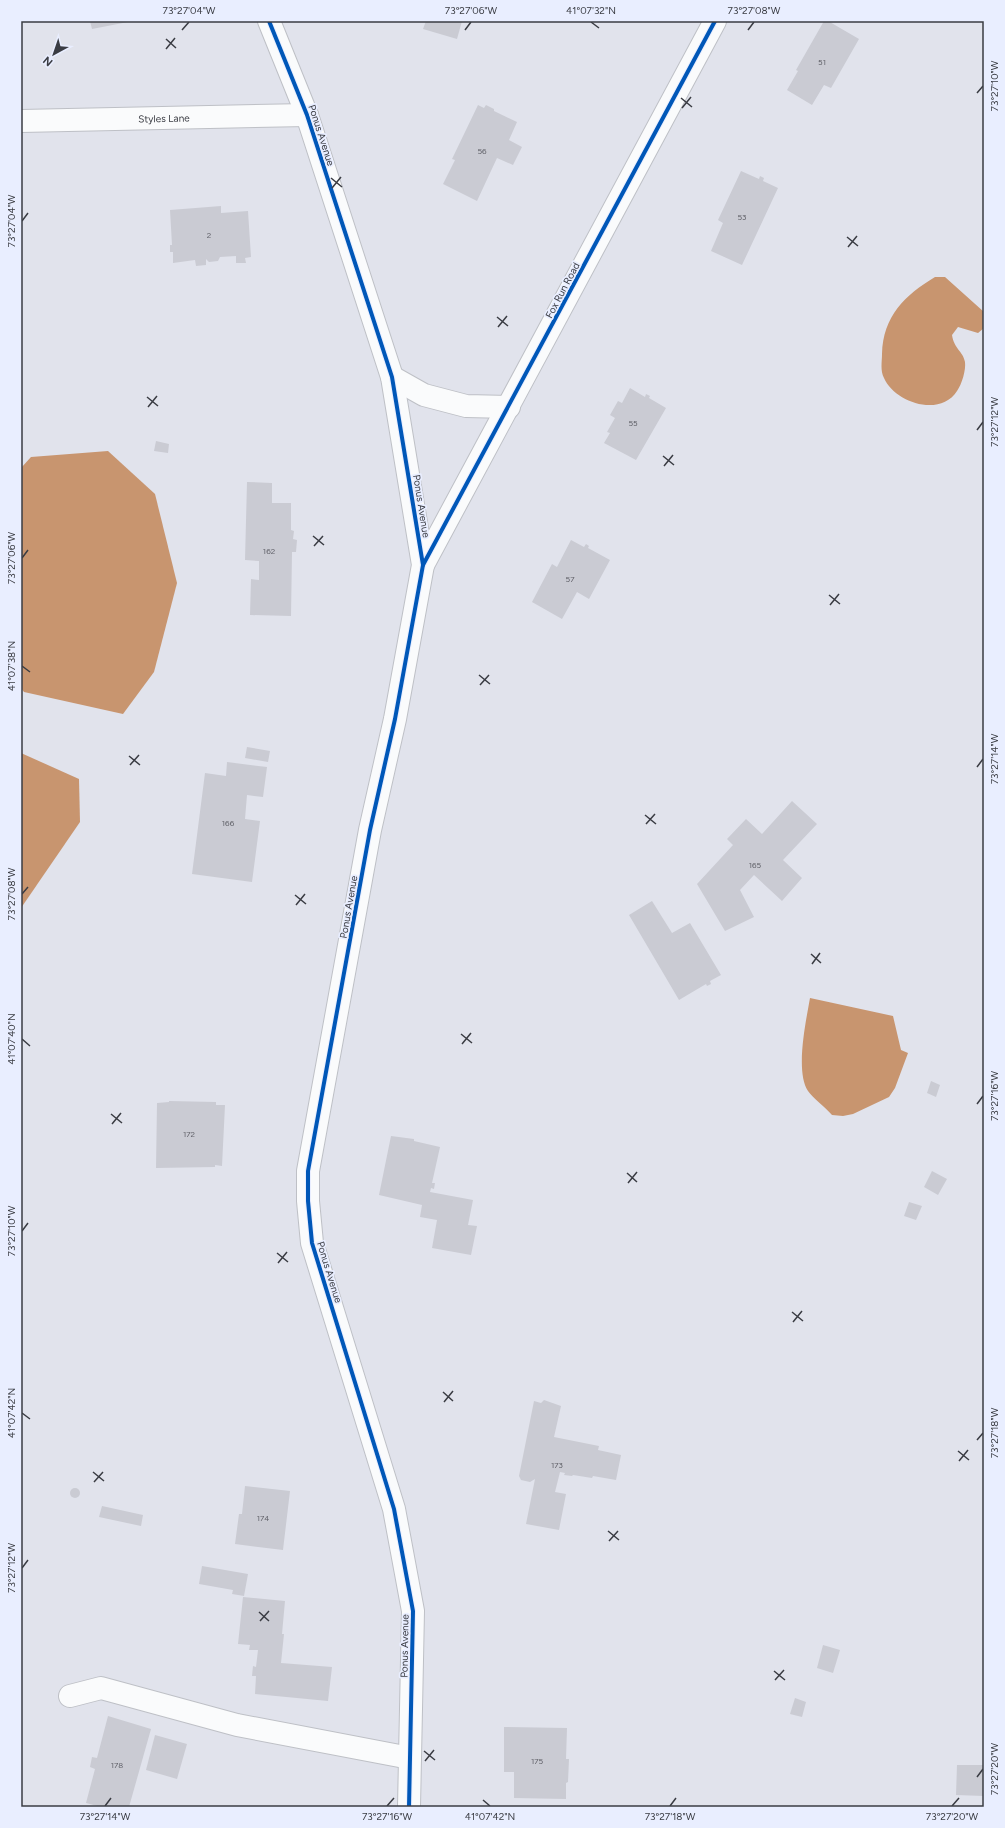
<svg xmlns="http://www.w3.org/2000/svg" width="1005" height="1828" font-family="Figtree,sans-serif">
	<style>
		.water { fill: #c8956f }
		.building { fill: #cacbd3 }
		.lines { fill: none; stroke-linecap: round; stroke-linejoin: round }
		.minor-casing { stroke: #bec0c6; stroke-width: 24 }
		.minor { stroke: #fafbfc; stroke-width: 22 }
		.cycleway-casing { stroke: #e9eeff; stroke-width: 6 }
		.cycleway { stroke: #0057b8; stroke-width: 4 }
		.ticks { fill: none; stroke: #3a3c43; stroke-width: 1.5 }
		.labels { text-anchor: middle; stroke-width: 3.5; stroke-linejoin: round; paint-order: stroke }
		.number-label { font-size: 8px; fill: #606168 }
		.street-label { font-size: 10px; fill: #3a3c43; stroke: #e9eeff }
		.neatline { fill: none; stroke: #3a3c43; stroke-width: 1.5 }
		.ticks-label { font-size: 10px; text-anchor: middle; fill: #3a3c43 }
	</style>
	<rect width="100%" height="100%" fill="#e1e3ec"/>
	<!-- water -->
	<g class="water">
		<path d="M935,277H945L984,312V328L978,333L958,327L952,335C954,349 963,351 965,362C966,370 962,384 957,391C940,418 894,402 884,378C880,371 882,361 882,354C883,316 905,295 935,277Z"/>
		<path d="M108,451L155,494L177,583L154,672L123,714L24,692L21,688V468L31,457Z"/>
		<path d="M21,753L79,779L80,822L21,908Z"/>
		<path d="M810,998L893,1016L901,1050L908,1053L895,1088L889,1097L853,1114L843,1116L832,1115C827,1109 812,1097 808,1091C795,1071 806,1021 810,998Z"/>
	</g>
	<!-- building -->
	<g class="building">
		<path d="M90,21H128V22L92,29Z"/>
		<path d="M426,21H462L457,39L423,29Z"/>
		<path d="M824,21H828L859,39L831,88L824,85L812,105L787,90L798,71L796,70Z"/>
		<path d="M478,105L484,108L486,105L494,109V111L517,122L509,140L522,147L513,165L497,158L477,201L443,184L455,160L452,159Z"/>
		<path d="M741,171L759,179L760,176L764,178L763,181L778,188L742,265L711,251L723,223L718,220Z"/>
		<path d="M221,206V213L248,211L251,257L245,258L246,263H236V256L220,257L218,261L209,262L206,259V265L196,266L195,260L173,263V252H170V245H172L170,210Z"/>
		<path d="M630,388L645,397L646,394L650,396L649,398L666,408L636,460L604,443L610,433L607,432L615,418L610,415L618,401L622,403Z"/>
		<path d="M156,441L169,444L168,453L154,451Z"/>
		<path d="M247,482L272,483V503H291V530L294,531L293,539L297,540L296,552H292L291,616L250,615L251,579L259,580V561L245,560Z"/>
		<path d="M571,540L584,547L586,544L589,546L588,548L610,560L589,599L577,592L562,619L532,602L552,564L557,567Z"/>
		<path d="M247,747L270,751L268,762L245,758Z"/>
		<path d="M227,762L267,767L263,797L247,795L245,819L260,821L252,882L192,874L205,773L226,776Z"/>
		<path d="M792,801L817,824L783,860L802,878L782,901L754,875L740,890L754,917L725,931L697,884L733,845L727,839L746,819L762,834Z"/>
		<path d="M652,901L672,933L690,923L721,975L710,981L711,984L707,986L706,984L679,1000L629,915Z"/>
		<path d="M931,1081L940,1085L936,1097L927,1093Z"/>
		<path d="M169,1101L216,1102V1105H225L222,1166L215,1165V1167L156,1168L157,1103L169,1102Z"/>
		<path d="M391,1136L414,1139V1141L440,1147L432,1183H435L434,1189L431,1188L430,1192L473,1200L468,1225L477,1226L471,1255L432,1248L437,1220L420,1217L422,1205L379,1195Z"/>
		<path d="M932,1171L947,1179L938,1195L924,1187Z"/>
		<path d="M909,1202L922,1206L916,1220L904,1216Z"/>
		<path d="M544,1400L561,1406L554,1437L599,1446L598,1450L621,1455L616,1480L593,1476L592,1478L573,1475L572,1476L564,1475L565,1473L560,1472L555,1492L566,1494L559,1530L526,1524L535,1479L530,1482L521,1480L519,1476L534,1401L541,1403Z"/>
		<path d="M245,1486L290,1491L283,1550L235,1544L239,1514H242Z"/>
		<circle cx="75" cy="1493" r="5"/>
		<path d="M102,1506L143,1515L141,1526L99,1517Z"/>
		<path d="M202,1566L248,1574L244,1596L232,1594L233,1590L199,1584Z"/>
		<path d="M243,1597L285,1601L282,1634H284L281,1663L332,1667L328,1701L255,1694L256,1676H252L253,1666L256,1667L258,1650H249L250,1645L238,1644Z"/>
		<path d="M823,1645L840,1650L833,1673L817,1668Z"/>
		<path d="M795,1698L806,1702L802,1717L790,1714Z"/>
		<path d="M108,1716L151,1729L129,1807H101L86,1803L95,1769L90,1767L92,1757L97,1758Z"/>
		<path d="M504,1727L567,1728L566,1759H569L568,1782L566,1783V1799L514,1798V1772H504Z"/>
		<path d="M155,1735L187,1744L177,1779L146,1770Z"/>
		<path d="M957,1765H984V1796L956,1795Z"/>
	</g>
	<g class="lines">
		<defs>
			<g id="minor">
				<path d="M269,21L307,115L392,377L423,565L395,719L370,830L308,1171V1201L312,1243L394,1509L413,1611L409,1807"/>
				<path id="s1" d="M21,121L307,115"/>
				<path d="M392,377L424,395L466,406L509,407"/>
				<path d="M423,565L715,21"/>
				<path d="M70,1696L101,1688L237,1725L410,1758"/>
			</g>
		</defs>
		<!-- minor casing -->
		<use href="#minor" class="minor-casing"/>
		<!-- minor -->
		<use href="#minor" class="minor"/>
		<defs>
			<g id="cycleway">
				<path d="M269,21L307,115L392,377L423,565L395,719L370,830L308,1171V1201L312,1243L394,1509L413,1611L409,1807"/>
				<path d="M423,565L715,21"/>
			</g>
		</defs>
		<!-- cycleway casing -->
		<use href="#cycleway" class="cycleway-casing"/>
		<!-- cycleway -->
		<use href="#cycleway" class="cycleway"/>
	</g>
	<!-- ticks -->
	<path class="ticks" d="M591,22L599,28M182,30L189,22M465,30L471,22M748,30L754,22M166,39L176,48M166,49L175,38M977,93L983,86M681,98L692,107M682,108L691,97M331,178L342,187M332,188L341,177M22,221L28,213M847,237L858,246M848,247L857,236M497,317L508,326M498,327L507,316M147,397L158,406M148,407L157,396M977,430L983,422M663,456L674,465M664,466L673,455M313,536L324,545M314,546L323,536M22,558L28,550M829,595L840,604M830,605L839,594M22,666L30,672M479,675L490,684M480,685L489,675M129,756L140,765M130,765L139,755M977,767L983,759M645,815L656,824M646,824L655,814M22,894L28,887M295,895L306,904M296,905L305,894M811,954L821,963M812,964L820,953M461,1034L472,1043M22,1039L30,1046M462,1044L471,1033M977,1104L983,1096M111,1114L122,1123M112,1124L121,1113M627,1173L637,1182M628,1183L637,1172M22,1231L28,1223M277,1253L288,1262M278,1263L287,1252M792,1312L803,1321M793,1322L802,1311M443,1392L453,1401M444,1402L453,1391M22,1413L30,1419M977,1440L983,1433M958,1451L969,1460M959,1461L968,1450M93,1472L104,1481M94,1482L103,1472M608,1531L619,1540M609,1541L618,1531M22,1568L28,1560M259,1612L269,1621M260,1621L269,1611M774,1671L785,1680M775,1680L784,1670M424,1751L435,1760M425,1761L434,1750M977,1777L983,1769M483,1800L490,1806M105,1806L111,1798M387,1806L394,1798M670,1806L676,1798M952,1806L959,1798"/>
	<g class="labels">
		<!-- number labels -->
		<g class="number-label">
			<text x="822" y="65">51</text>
			<text x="482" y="154">56</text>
			<text x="742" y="220">53</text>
			<text x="209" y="238">2</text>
			<text x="633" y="426">55</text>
			<text x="269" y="554">162</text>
			<text x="570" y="582">57</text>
			<text x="228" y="826">166</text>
			<text x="755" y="868">165</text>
			<text x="189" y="1137">172</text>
			<text x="557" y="1468">173</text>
			<text x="263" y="1521">174</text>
			<text x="537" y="1764">175</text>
			<text x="117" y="1768">178</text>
		</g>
		<!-- street labels -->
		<g class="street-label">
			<text dy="4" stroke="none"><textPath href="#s1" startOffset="143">Styles Lane</textPath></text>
			<text transform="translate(322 135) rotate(72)" y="4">Ponus Avenue</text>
			<text transform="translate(562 290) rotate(-62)" y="4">Fox Run Road</text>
			<text transform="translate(422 506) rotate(81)" y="4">Ponus Avenue</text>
			<text transform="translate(348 907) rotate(-80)" y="4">Ponus Avenue</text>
			<text transform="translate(330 1272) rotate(73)" y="4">Ponus Avenue</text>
			<text transform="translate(404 1646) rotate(-89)" y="4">Ponus Avenue</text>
		</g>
	</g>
	<!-- border -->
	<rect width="1005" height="1828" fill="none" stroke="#e9eeff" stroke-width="44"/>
	<!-- north arrow -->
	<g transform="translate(54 54) rotate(220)" stroke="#e9eeff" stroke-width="3" paint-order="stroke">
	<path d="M0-3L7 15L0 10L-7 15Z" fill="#3a3c43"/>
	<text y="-6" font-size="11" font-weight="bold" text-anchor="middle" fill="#3a3c43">N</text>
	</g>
	<rect x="22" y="22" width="961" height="1784" class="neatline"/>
	<g class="ticks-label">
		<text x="189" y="14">73°27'04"W</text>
		<text x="471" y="14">73°27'06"W</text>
		<text x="591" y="14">41°07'32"N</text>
		<text x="754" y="14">73°27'08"W</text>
		<text transform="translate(994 86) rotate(-90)" y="4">73°27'10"W</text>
		<text transform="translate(11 221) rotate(-90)" y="4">73°27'04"W</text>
		<text transform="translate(994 422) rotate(-90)" y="4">73°27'12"W</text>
		<text transform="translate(11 558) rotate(-90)" y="4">73°27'06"W</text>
		<text transform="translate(11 666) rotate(-90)" y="4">41°07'38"N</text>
		<text transform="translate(994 759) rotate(-90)" y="4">73°27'14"W</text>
		<text transform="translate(11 894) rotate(-90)" y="4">73°27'08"W</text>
		<text transform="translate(11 1039) rotate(-90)" y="4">41°07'40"N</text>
		<text transform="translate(994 1096) rotate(-90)" y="4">73°27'16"W</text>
		<text transform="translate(11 1231) rotate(-90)" y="4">73°27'10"W</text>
		<text transform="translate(11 1413) rotate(-90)" y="4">41°07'42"N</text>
		<text transform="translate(994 1433) rotate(-90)" y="4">73°27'18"W</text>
		<text transform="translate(11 1568) rotate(-90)" y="4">73°27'12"W</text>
		<text transform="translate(994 1769) rotate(-90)" y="4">73°27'20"W</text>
		<text x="105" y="1820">73°27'14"W</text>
		<text x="387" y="1820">73°27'16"W</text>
		<text x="490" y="1820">41°07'42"N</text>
		<text x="670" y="1820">73°27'18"W</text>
		<text x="952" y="1820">73°27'20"W</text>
	</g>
</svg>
